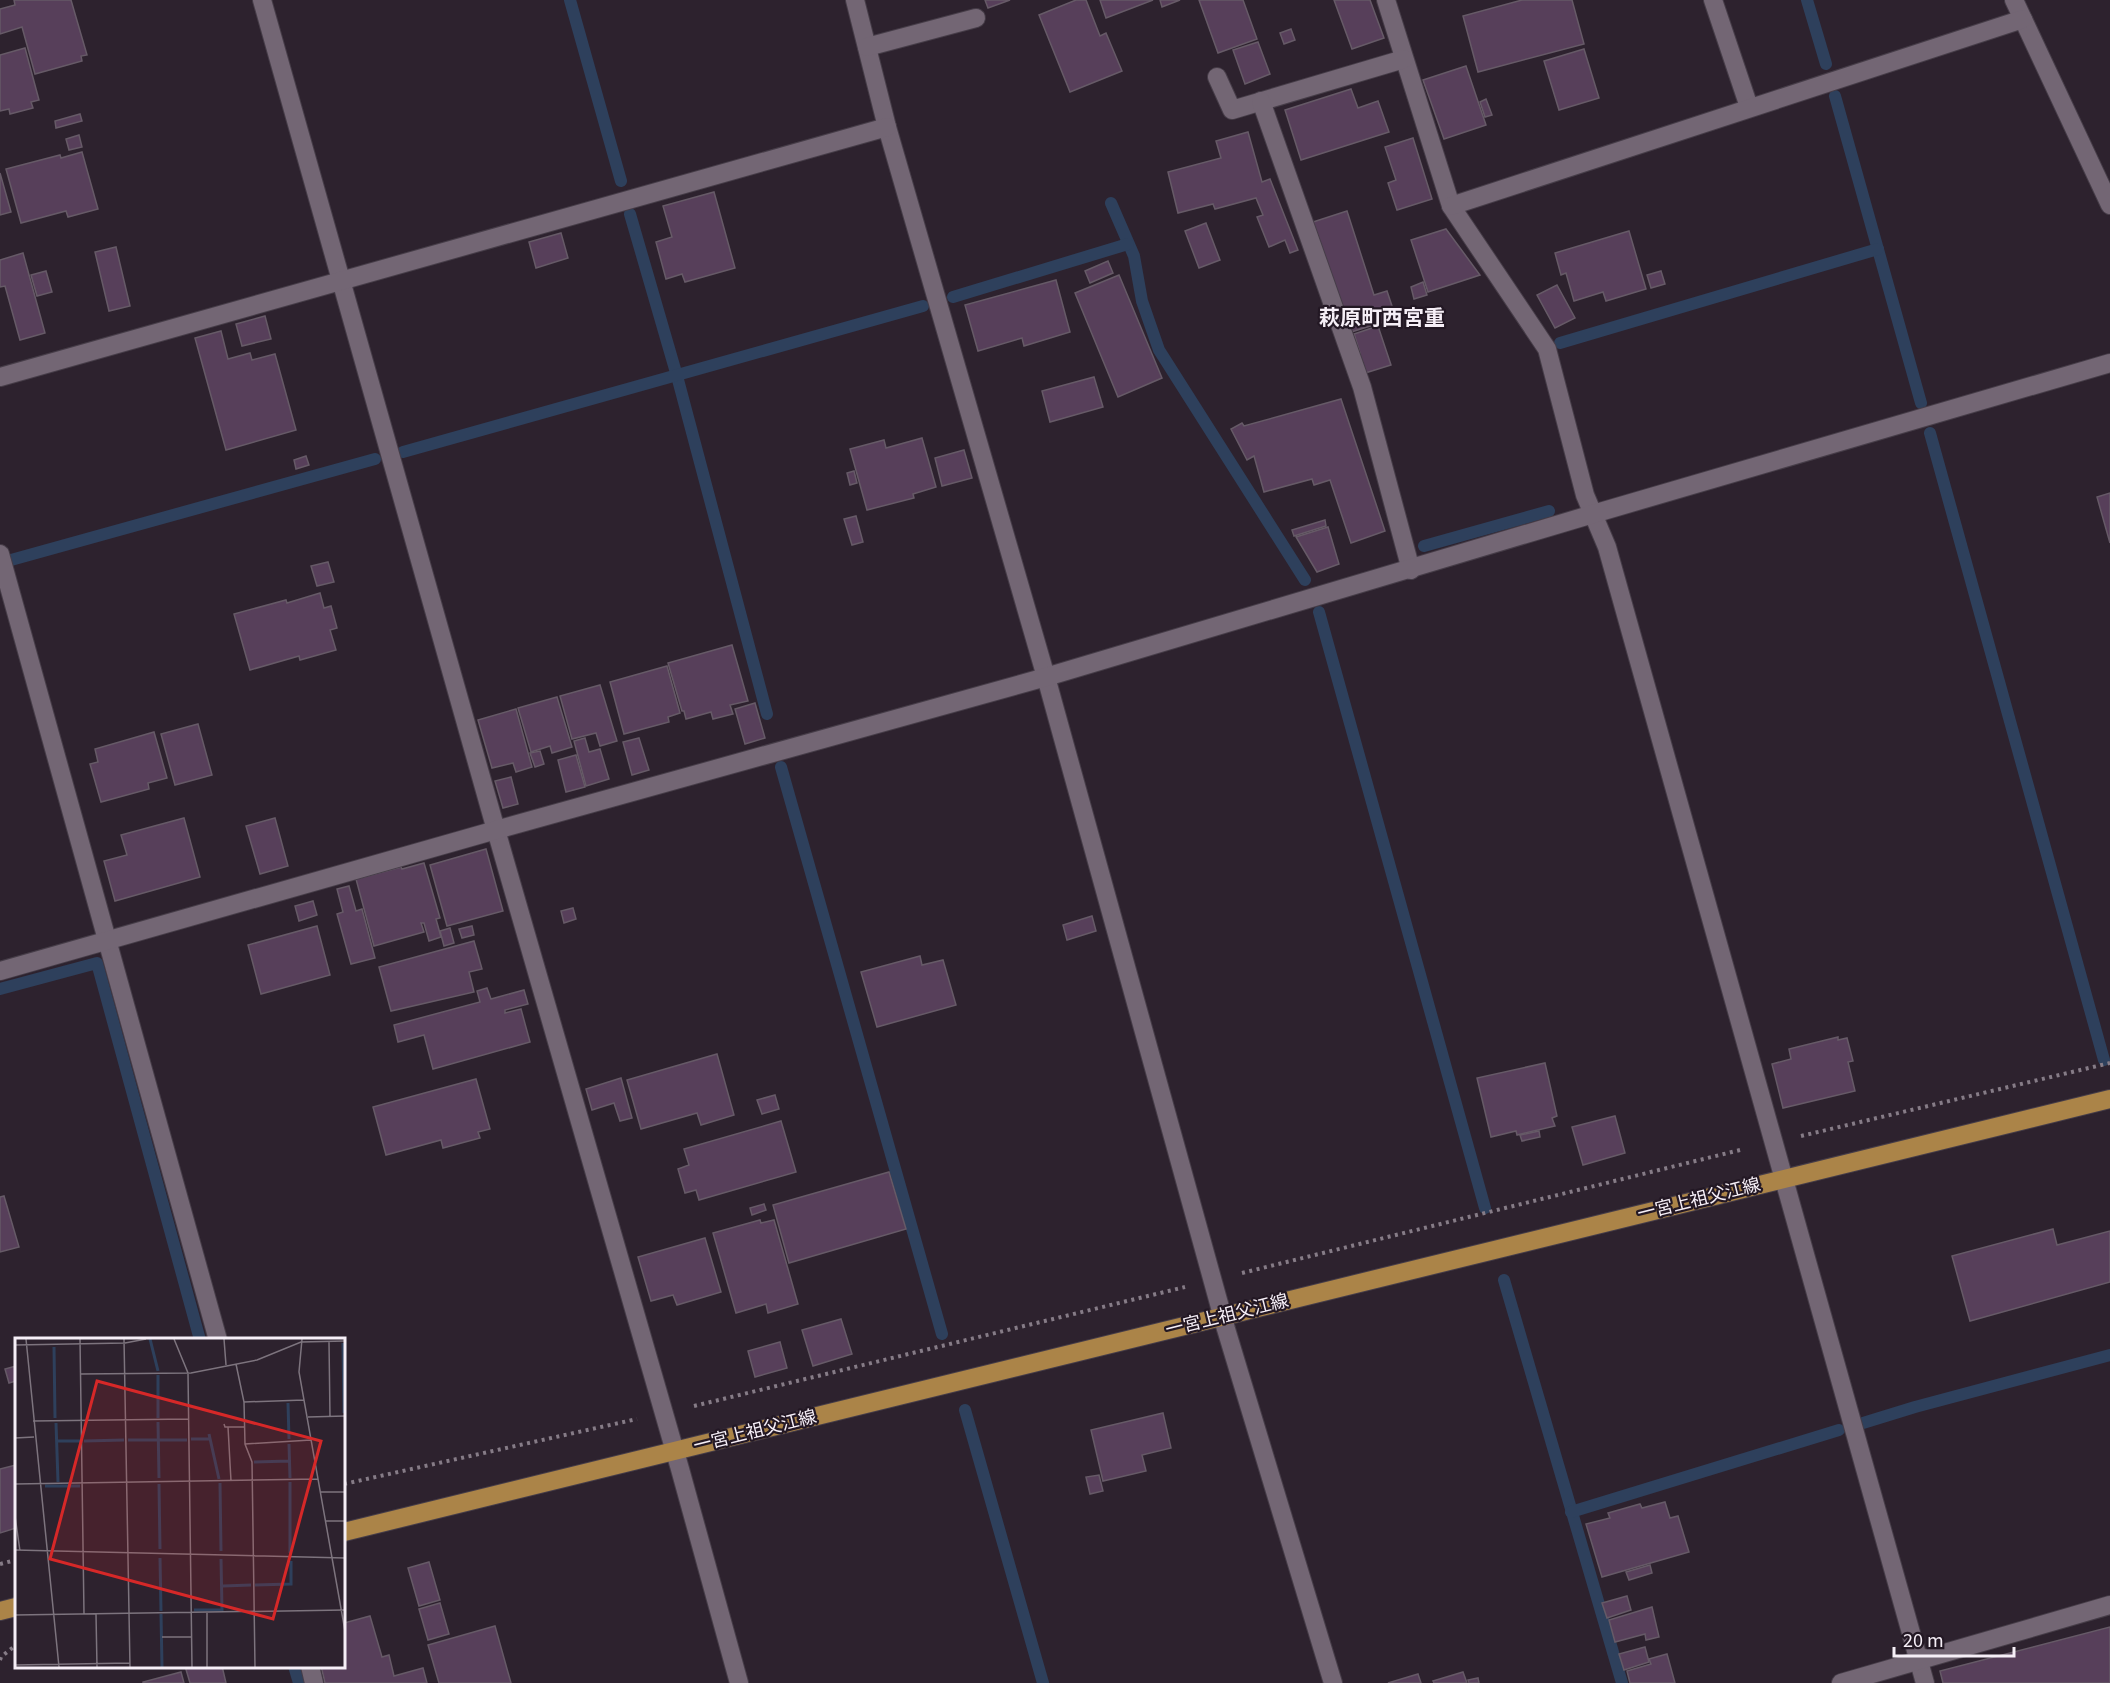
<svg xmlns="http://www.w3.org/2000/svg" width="2110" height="1683" font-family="Georgia,'Noto Sans JP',serif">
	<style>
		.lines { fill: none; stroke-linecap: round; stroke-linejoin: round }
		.stream { stroke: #2e405c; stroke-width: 12 }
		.building { fill: #573f5a; stroke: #665a67; stroke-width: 1.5 }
		.minor-casing { stroke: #463d48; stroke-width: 20 }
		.major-casing { stroke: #463d48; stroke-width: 20 }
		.path { stroke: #867c87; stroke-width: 4; stroke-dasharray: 3 4.5; stroke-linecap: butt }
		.minor { stroke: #736674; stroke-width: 18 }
		.major { stroke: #ab8448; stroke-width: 18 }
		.labels { text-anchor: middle; stroke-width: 4.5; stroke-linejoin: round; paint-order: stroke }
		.street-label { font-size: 18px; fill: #f6eff7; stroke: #231824 }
		.quarter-label { font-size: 21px; font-weight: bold; fill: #f6eff7; stroke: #231824 }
		.inset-river { fill: none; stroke: #2e405c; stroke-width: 3 }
		.inset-road { fill: none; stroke: #7d747e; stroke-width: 1.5 }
		.view { fill: #d62828; fill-opacity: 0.15; stroke: #d62828; stroke-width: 3 }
		.inset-edge { fill: none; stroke: #f6eff7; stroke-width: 3 }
	</style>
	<rect width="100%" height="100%" fill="#2d222e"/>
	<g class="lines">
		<!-- stream -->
		<g class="stream">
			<path d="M570,0L621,181"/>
			<path d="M1807,0L1826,64"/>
			<path d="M1835,96L1921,403"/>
			<path d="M1111,203L1134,256L1142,301L1159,350L1305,580"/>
			<path d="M630,214L677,376L767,714"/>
			<path d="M953,297L1128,244"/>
			<path d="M1560,343L1878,249"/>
			<path d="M1930,433L2104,1060"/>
			<path d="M403,452L923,306"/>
			<path d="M1424,546L1549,511"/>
			<path d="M11,560L375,459"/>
			<path d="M1319,612L1485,1208"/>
			<path d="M781,767L942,1334"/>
			<path d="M0,989L97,963L200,1340"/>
			<path d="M1504,1280L1622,1683"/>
			<path d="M965,1410L1043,1683"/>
			<path d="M1863,1423L1915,1407L2110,1355"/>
			<path d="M1571,1512L1839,1430"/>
			<path d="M294,1666L299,1683"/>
		</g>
	</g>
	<!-- building -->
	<g class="building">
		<path d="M14,0H71L87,55L81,56L82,61L35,74L22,27L0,34V9L15,5Z"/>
		<path d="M985,0H1010L988,8Z"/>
		<path d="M1076,0H1086L1100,36L1106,33L1122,71L1070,92L1039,15Z"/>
		<path d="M1100,0H1153L1106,18Z"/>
		<path d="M1160,0H1180L1162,7Z"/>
		<path d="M1199,0H1243L1257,39L1218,53Z"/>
		<path d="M1334,0H1370L1384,38L1352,49Z"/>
		<path d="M1522,0H1572L1584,44L1478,72L1463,16Z"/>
		<path d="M1291,29L1295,40L1284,44L1280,33Z"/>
		<path d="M1258,42L1270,74L1245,84L1233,50Z"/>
		<path d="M25,48L39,100L31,102L33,108L10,114L9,109L0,111V55Z"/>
		<path d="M1584,49L1599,98L1559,110L1544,61Z"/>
		<path d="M1466,66L1486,125L1444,139L1423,80Z"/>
		<path d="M1351,89L1358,108L1378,101L1389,132L1301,160L1285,110Z"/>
		<path d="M1486,99L1492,115L1485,117L1480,102Z"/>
		<path d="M80,114L82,121L56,128L55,121Z"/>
		<path d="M1248,132L1262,182L1270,179L1298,250L1290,253L1285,240L1269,247L1257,217L1263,215L1256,198L1215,209L1213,204L1178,213L1168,172L1221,158L1216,141Z"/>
		<path d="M79,135L82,147L69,150L66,139Z"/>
		<path d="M1413,138L1432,199L1397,210L1388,183L1396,180L1385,147Z"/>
		<path d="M82,152L98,209L68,217L66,211L21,223L6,169L60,155L61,158Z"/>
		<path d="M0,173L11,212L0,215Z"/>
		<path d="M714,192L735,268L685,282L682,274L666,279L656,242L672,237L663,206Z"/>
		<path d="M1347,211L1374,295L1387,291L1396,318L1348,333L1313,222Z"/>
		<path d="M1206,223L1220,260L1199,268L1185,231Z"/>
		<path d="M1446,229L1480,275L1428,292L1411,240Z"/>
		<path d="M1629,231L1646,289L1606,301L1603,292L1574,301L1566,273L1561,275L1555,253Z"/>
		<path d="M561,233L568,258L536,268L529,242Z"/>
		<path d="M116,247L130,306L109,311L95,252Z"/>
		<path d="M23,253L45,333L20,340L5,286L0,287V260Z"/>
		<path d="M1108,261L1113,273L1090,283L1085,271Z"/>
		<path d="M46,271L52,292L37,296L31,275Z"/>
		<path d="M1661,271L1665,284L1651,288L1647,275Z"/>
		<path d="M1119,275L1162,378L1118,397L1075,293Z"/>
		<path d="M1056,280L1070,332L1024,346L1022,338L978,351L965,305Z"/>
		<path d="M1423,282L1427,295L1414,299L1411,287Z"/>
		<path d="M1557,285L1575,318L1555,328L1537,295Z"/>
		<path d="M265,316L271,339L242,346L236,324Z"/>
		<path d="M1378,326L1391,365L1362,374L1356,355L1360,353L1354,334Z"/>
		<path d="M221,331L228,359L250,353L252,360L275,354L296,430L226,450L195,338Z"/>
		<path d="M1094,377L1103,407L1050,422L1042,391Z"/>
		<path d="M1341,399L1385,531L1351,543L1330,480L1314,485L1312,479L1264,492L1254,456L1247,460L1231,429L1242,423L1244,426Z"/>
		<path d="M922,438L936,487L913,494L914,498L867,510L850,449L884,440L886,448Z"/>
		<path d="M964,450L972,478L942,486L935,458Z"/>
		<path d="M306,456L309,465L296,469L294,460Z"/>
		<path d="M854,471L857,483L850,485L847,473Z"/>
		<path d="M2110,493V543L2097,497Z"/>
		<path d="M856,516L863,542L852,545L844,519Z"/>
		<path d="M1325,520L1326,526L1294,536L1292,530Z"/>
		<path d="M1328,527L1339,564L1317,572L1296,537Z"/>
		<path d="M328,562L334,582L317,586L311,566Z"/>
		<path d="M320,593L324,608L331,606L337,628L330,630L336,650L300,660L299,656L250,670L234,614L286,600L287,603Z"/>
		<path d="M732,645L748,701L730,705L733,714L713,719L711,712L686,719L684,711H682L668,663Z"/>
		<path d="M667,666L680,713L668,717L669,722L624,734L610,682Z"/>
		<path d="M600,685L617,741L600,746L596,733L572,739L560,696Z"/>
		<path d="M557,697L572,747L552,753L550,746L531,752L518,708Z"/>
		<path d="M755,703L765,738L745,744L735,709Z"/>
		<path d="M516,709L532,767L516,772L513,763L492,768L478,720Z"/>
		<path d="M198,724L212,775L175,785L161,734Z"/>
		<path d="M154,732L167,778L148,783L149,789L101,802L90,764L98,762L95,749Z"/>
		<path d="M585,738L589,752L600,749L609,779L586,786L574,741Z"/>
		<path d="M639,738L649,770L632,775L623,742Z"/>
		<path d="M540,751L544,764L535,767L530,753Z"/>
		<path d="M576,755L585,787L566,792L558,760Z"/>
		<path d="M511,777L518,804L503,808L495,781Z"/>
		<path d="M184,818L200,877L115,901L104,861L127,855L121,835Z"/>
		<path d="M275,818L288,866L260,874L246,826Z"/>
		<path d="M486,849L503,911L447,926L430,865Z"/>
		<path d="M424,863L440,918L436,919L441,937L429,941L424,923H421L424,932L374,946L356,879L401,867L402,869Z"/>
		<path d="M349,886L356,911L362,909L375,958L351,964L337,914L343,912L337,889Z"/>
		<path d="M313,901L317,915L299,921L295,906Z"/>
		<path d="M573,908L576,919L564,923L561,911Z"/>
		<path d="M1092,916L1096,931L1067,940L1063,925Z"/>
		<path d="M317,926L330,975L261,994L248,945Z"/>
		<path d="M472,926L474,935L462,938L459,929Z"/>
		<path d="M450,928L454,943L444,946L440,931Z"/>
		<path d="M474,941L482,969L469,972L474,992L391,1011L379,967Z"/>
		<path d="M920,956L922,965L943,960L956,1005L877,1027L861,972Z"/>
		<path d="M487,988L491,999L524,990L528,1004L505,1010V1013L521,1009L530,1042L433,1069L424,1035L398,1042L394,1025L480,1002L477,991Z"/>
		<path d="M1838,1037V1040L1847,1038L1853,1061L1848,1062L1855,1091L1783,1108L1772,1064L1791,1059L1789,1049Z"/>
		<path d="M717,1054L734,1115L701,1125L697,1113L641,1129L627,1080Z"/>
		<path d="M1545,1063L1557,1116L1552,1118L1555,1126L1517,1135L1516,1131L1491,1137L1477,1078Z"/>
		<path d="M621,1078L632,1118L620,1121L614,1103L592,1110L586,1089Z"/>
		<path d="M476,1079L490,1129L478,1132L480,1138L443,1148L441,1140L386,1155L373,1107Z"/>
		<path d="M775,1095L779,1109L762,1114L757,1100Z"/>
		<path d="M1615,1116L1625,1153L1583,1165L1572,1127Z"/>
		<path d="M781,1121L796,1172L699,1200L696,1190L685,1193L678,1169L689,1165L684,1149Z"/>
		<path d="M1539,1131L1540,1137L1522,1141L1520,1135Z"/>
		<path d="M889,1172L906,1229L789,1263L773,1205Z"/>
		<path d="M4,1196L19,1247L0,1252V1197Z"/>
		<path d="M764,1204L766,1210L752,1215L750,1208Z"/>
		<path d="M760,1220L761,1223L774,1220L798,1304L768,1313L766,1304L736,1313L713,1233Z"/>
		<path d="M2053,1229L2057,1245L2110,1231V1282L1970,1321L1952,1256Z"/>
		<path d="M705,1238L721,1292L677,1305L673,1295L651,1301L638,1257Z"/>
		<path d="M841,1319L852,1354L813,1366L802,1330Z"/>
		<path d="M780,1342L787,1368L755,1377L748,1351Z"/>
		<path d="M16,1366V1381L9,1383L5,1369Z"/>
		<path d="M1163,1413L1171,1448L1142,1455L1146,1471L1103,1481L1091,1430Z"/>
		<path d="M16,1465V1528L0,1533V1469Z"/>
		<path d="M1099,1475L1103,1491L1090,1494L1086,1477Z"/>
		<path d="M1665,1502L1670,1518L1678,1516L1689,1552L1602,1577L1586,1524L1610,1518L1608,1513L1640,1504L1642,1508Z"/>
		<path d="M429,1562L440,1600L419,1606L408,1568Z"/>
		<path d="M1650,1565L1652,1573L1629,1580L1626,1572Z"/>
		<path d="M1627,1596L1631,1610L1607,1618L1602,1603Z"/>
		<path d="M440,1603L449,1634L428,1640L419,1609Z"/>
		<path d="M1652,1607L1659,1637L1646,1640L1645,1634L1615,1642L1609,1620Z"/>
		<path d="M370,1616L382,1657L389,1655L394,1676L423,1668L427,1683H325L321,1666H344V1623Z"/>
		<path d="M495,1626L511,1683H439L428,1645Z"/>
		<path d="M2110,1627V1683H1943L1940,1671Z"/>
		<path d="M1645,1647L1649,1662L1624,1670L1619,1654Z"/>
		<path d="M1667,1654L1675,1683H1630L1627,1671L1651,1664L1649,1659Z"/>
		<path d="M185,1666H222L226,1683H190Z"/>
		<path d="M181,1672L184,1683H143V1682Z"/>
		<path d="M1463,1672L1467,1683H1434L1433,1681Z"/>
		<path d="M1418,1674L1421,1683H1388Z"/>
		<path d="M1478,1678L1479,1683H1469L1468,1680Z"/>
	</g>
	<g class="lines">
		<defs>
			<g id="minor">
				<path d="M262,0L496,830L680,1469L739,1683"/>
				<path d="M855,0L887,127L1046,677L1226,1329L1333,1683"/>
				<path d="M1386,0L1451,206L1547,349L1585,495L1607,547L1925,1683"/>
				<path d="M1713,0L1749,107"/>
				<path d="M2014,0L2110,205"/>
				<path d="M867,47L976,18"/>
				<path d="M1217,77L1232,110L1404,59"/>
				<path d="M1261,101L1362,387L1411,570"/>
				<path d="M1451,206L2023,19"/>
				<path d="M0,377L887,127"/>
				<path d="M0,554L218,1340"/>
				<path d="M0,971L496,830L1046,677L1593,514L2110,363"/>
				<path d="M310,1666L314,1683"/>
				<path d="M1841,1683L2110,1605"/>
			</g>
			<g id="major">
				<path d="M344,1532L2110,1099"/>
				<path d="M0,1611L16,1607"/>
			</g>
		</defs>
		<!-- minor casing -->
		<use href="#minor" class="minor-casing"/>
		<!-- major casing -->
		<use href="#major" class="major-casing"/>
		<!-- path -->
		<g class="path">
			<path d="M1801,1136L2110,1063"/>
			<path d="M1242,1273L1744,1149"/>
			<path d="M694,1406L1185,1287"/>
			<path d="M344,1484L637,1419"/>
			<path d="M0,1564L16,1560"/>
			<path d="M0,1660L1,1657L16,1645"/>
		</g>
		<!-- minor -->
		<use href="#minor" class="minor"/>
		<!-- major -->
		<use href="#major" class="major"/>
	</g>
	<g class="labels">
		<!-- street labels -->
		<g class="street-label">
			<text transform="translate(1699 1199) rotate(-14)" y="6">一宮上祖父江線</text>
			<text transform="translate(1227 1315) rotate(-14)" y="6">一宮上祖父江線</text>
			<text transform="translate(755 1431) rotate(-14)" y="6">一宮上祖父江線</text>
		</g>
		<!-- quarter labels -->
		<g class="quarter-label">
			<text x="1382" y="325">萩原町西宮重</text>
		</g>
	</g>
	<!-- overview -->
	<g transform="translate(15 1338)">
		<rect width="330" height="330" fill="#2d222e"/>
		<path class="inset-river" d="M135,1L143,33M328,5L329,75M39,9L40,80M143,37V80M273,65L274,101M143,84L144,140M41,85L43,144M194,96L204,141M176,101H195M113,102H172M43,103H65M69,103L109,102M274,106L275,140M239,124L275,123M275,144V215M205,145L206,213M144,146L145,211M30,148H65M145,220L146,273M240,247L276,246V223M208,248L236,247M179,272H207L206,221M146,276L147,329"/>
		<path class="inset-road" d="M11,1L44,329M65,1L69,276M109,1L115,329M159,1L173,35L177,329M209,1L211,27M287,1L284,34L330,293M314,4L315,79M0,7L110,5L131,1M221,26L229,64L230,106L237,124L240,329M65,36L176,35L242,22L286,4L330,3M229,64L289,62M293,79L330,78M18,83L173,81M209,86L210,89H230M213,89L216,143M0,100L19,99M230,106L296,102M0,146L303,141M306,154H330M0,178L5,213M311,183H330M0,212L330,220M192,274V329M81,276L82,329M0,277L330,272M147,299H177M0,327L115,325"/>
		<path class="view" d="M82,43L306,103L258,281L35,221Z"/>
		<rect width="330" height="330" class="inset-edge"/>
	</g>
	<!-- scale -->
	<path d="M1894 1647v9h120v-9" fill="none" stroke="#f6eff7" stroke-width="3"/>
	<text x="1903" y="1647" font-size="18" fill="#f6eff7" stroke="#231824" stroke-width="4.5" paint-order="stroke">20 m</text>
</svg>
